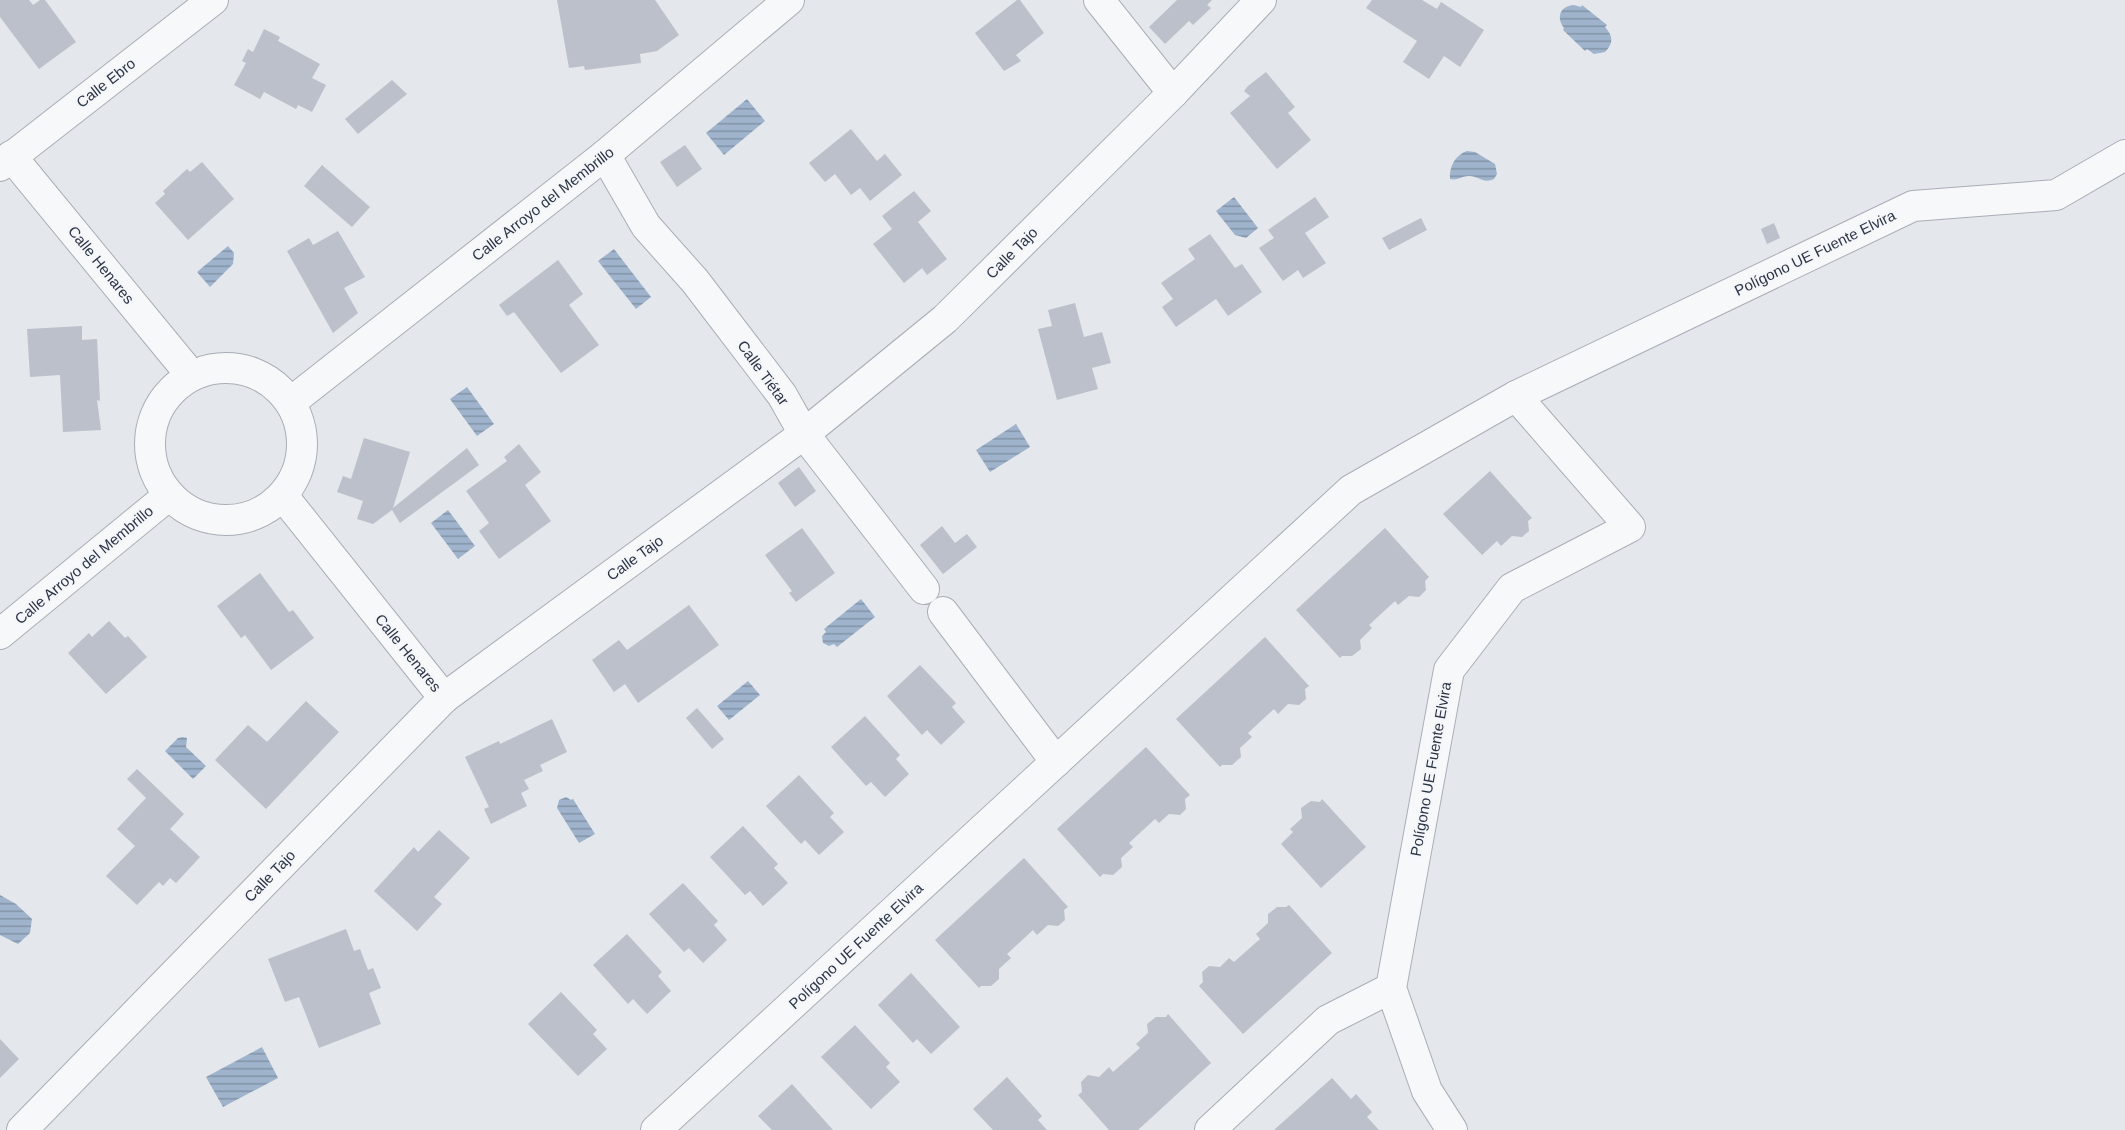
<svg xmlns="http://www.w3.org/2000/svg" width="2125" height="1130" font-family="Arial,sans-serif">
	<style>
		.water { fill: url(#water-rules) }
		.building { fill: #bbc0ca }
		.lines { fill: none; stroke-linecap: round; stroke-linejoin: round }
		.street-casing { stroke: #a9aeb7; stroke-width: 32 }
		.street { stroke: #f7f8fa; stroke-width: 30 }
		.labels { text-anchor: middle; stroke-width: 4.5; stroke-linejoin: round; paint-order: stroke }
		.street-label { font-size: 15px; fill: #2b3445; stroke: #f4f6f9 }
	</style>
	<defs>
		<pattern id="water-rules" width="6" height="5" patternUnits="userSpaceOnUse" patternTransform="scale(1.5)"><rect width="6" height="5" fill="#9fb4cc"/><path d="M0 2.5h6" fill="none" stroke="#8293a7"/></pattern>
	</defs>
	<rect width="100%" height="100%" fill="#e4e7ec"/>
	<!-- water -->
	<g class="water">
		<path d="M1574,5L1581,7L1582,5L1607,25L1605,27C1613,36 1614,43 1605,52L1594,54L1587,49L1585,51L1563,30L1564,28C1556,17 1560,6 1574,5Z"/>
		<path d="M747,99L765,121L724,155L706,133Z"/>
		<path d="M1467,151L1475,152L1495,164L1497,174L1494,179C1483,184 1479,176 1469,176C1462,176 1457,181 1450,179C1449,167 1455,155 1467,151Z"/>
		<path d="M1234,197L1258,228L1246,238L1235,235L1216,211Z"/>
		<path d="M228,246L234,253L233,264L210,287L197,272Z"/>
		<path d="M614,249L651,297L636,309L598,261Z"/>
		<path d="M467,387L494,424L477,436L450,399Z"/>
		<path d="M1016,424L1030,447L990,472L976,450Z"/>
		<path d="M448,510L475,546L458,559L431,523Z"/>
		<path d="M861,599L875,617L837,647L834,644L829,646L823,643L822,636L826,632L824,629Z"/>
		<path d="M748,681L760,695L729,720L717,706Z"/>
		<path d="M183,737L187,738L186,747L206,766L193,779L165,751L178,738Z"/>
		<path d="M566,797L571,800L573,799L595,834L579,843L557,808L559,800Z"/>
		<path d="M0,895L16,904L32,919L30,933L18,944L0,935Z"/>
		<path d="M262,1047L278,1078L223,1107L206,1077Z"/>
	</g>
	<!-- building -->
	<g class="building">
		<path d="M0,0H29L33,5L40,0H45L76,42L39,69L0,17Z"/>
		<path d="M557,0H655L679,35L657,51L640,54L641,63L585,70L584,66L569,68Z"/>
		<path d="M1017,0H1020L1044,33L1016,55L1021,61L1004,71L975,33Z"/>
		<path d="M1177,0H1212L1207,5L1211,8L1193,25L1189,21L1165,44L1149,27Z"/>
		<path d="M1372,0H1422L1437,9L1441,2L1484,30L1460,67L1444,56L1429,79L1403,62L1417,41L1366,8Z"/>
		<path d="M264,29L280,37L278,41L320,64L312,78L326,85L312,112L298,105L296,109L264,92L260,99L234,85L246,63L242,61L248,49L253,52Z"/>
		<path d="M1266,72L1295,107L1288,113L1311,140L1277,169L1230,113L1250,96L1244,91L1248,86Z"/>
		<path d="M392,80L407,94L358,134L345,119Z"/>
		<path d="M851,129L877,161L885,154L902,175L870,201L860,188L851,195L835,174L825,182L809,163Z"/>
		<path d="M685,145L702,169L677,187L660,162Z"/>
		<path d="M202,162L234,199L188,240L155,203L165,194L163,191L187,169L190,172Z"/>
		<path d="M322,165L370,207L352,227L304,186Z"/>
		<path d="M914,191L931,211L918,222L947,259L927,275L922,268L904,283L873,244L892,229L882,216Z"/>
		<path d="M1315,197L1329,217L1305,233L1326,263L1303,278L1298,270L1283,281L1259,248L1274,238L1268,230Z"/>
		<path d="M1421,218L1427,230L1389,250L1382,238Z"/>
		<path d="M1774,223L1780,238L1767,244L1761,229Z"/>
		<path d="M338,231L365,277L344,288L358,313L333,333L287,251L309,238L313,245Z"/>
		<path d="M1210,234L1235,268L1242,264L1262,292L1228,316L1216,299L1176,327L1162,307L1173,299L1161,283L1195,259L1188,249Z"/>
		<path d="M558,260L583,294L569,305L599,345L561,373L514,312L507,316L499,305Z"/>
		<path d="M1075,303L1084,337L1102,332L1111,363L1092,368L1098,389L1057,400L1038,329L1052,326L1048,310Z"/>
		<path d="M82,326V340L97,339L100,401L97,400L101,430L63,432L60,375L30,377L27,329Z"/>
		<path d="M364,438L410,452L393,508L467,448L479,465L400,523L392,510L373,524L357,519L363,501L337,492L343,476L351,479Z"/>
		<path d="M519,444L541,472L525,485L551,521L499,559L479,531L489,523L466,491L507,461L504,457Z"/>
		<path d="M799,467L816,491L795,507L778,483Z"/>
		<path d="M1490,471L1532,518L1528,521L1529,531L1522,537L1512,536L1501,546L1497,541L1482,555L1443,514Z"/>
		<path d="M942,526L955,543L967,534L977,547L943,574L920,545Z"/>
		<path d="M802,528L835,573L796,602L789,593L792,591L765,555Z"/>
		<path d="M1385,528L1429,577L1425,581L1426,590L1419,597L1409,596L1398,605L1395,601L1369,625L1372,628L1360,640L1361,649L1352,656H1342L1340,658L1296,610Z"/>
		<path d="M260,573L289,612L293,610L314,638L271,670L245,635L241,638L217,606Z"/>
		<path d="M689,605L719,645L638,703L625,684L614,692L592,660L619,640L627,650Z"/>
		<path d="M109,621L125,638L128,636L147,657L106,694L68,653L89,633L92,637Z"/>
		<path d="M1265,637L1309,686L1305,689L1306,699L1299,705L1288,704L1278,714L1274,709L1248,733L1252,737L1240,748L1241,757L1232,765H1222L1220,767L1176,719Z"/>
		<path d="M920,665L956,703L952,707L965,722L941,745L927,730L922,735L887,696Z"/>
		<path d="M306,701L339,732L266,809L215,760L248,725L267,742Z"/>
		<path d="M697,708L724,739L712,749L686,718Z"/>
		<path d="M865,716L900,755L896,759L909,774L885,797L871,782L866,786L831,747Z"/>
		<path d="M552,719L567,752L540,765L543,771L524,780L529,789L521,793L527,806L491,824L484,809L489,807L465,757L499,741L500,744Z"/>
		<path d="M1146,747L1190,795L1185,799L1186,809L1180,815L1169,814L1159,823L1155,819L1129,843L1133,847L1121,858L1122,867L1113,875L1103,874L1100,877L1057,829Z"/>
		<path d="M137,769L184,814L170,829L200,857L176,883L170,878L163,886L159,882L137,905L106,876L135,846L117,829L146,798L127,779Z"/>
		<path d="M799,775L834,813L830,817L844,832L819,855L805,840L801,844L766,806Z"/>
		<path d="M1322,799L1366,847L1321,888L1281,844L1293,832L1290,829L1302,818L1301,808L1311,801L1320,802Z"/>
		<path d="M743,826L778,864L774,868L788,883L763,906L750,891L745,895L710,857Z"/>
		<path d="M439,830L470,858L434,897L442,904L417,931L374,891L414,847L418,852Z"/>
		<path d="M1024,858L1068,907L1064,910L1065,920L1058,926L1048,925L1037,935L1033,930L1007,954L1011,958L999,969V979L991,986H981L979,988L935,940Z"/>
		<path d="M683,883L718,921L714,925L727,940L703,963L689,948L684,952L649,914Z"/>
		<path d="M1289,905L1332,953L1243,1034L1199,986L1203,982L1202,972L1209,966L1220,967L1229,958L1234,962L1260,939L1256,934L1268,923V914L1277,907H1286Z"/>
		<path d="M346,929L354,951L360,949L368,970L373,968L381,988L369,993L381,1024L319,1048L299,997L285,1002L268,959Z"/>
		<path d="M627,934L662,972L658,976L671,991L647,1014L633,999L628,1004L593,965Z"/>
		<path d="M911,973L960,1027L931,1054L917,1039L913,1043L878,1005Z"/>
		<path d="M561,992L597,1030L593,1034L607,1049L578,1076L528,1024Z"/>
		<path d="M1168,1014L1211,1063L1138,1130H1109L1078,1095L1082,1092L1081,1082L1088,1075L1099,1077L1109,1067L1113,1072L1140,1048L1136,1044L1148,1033L1147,1024L1156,1017H1166Z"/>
		<path d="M855,1025L890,1063L886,1067L900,1082L871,1109L821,1057Z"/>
		<path d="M0,1039L19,1059L0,1078Z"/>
		<path d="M1007,1077L1042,1116L1038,1120L1047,1130H993L973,1109Z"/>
		<path d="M1332,1078L1351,1099L1356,1094L1372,1112L1367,1117L1379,1130H1274Z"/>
		<path d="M792,1084L833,1130H772L758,1116Z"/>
	</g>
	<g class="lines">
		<defs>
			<g id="street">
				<path d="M1099,0L1173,93"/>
				<path d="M605,155L646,226L695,281L782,395L804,434L924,589"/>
				<path d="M11,156L191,375"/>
				<path d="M0,166L213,0"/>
				<circle cx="226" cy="444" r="76"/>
				<path d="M291,402L605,155L789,0"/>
				<path d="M283,496L444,698"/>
				<path d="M943,612L1056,762"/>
				<path d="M0,634L168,496"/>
				<path d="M22,1130L444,698L804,434L945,319L1173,93L1261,0"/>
				<path d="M656,1130L1351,490L1516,396L1913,206L2056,195L2125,155"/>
				<path d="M1210,1130L1328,1020L1391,988"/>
				<path d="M1452,1130L1427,1091L1391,988L1449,670L1512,588L1630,527L1516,396"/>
			</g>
		</defs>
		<!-- street casing -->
		<use href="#street" class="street-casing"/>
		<!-- street -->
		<use href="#street" class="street"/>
	</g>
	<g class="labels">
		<!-- street labels -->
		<g class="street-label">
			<text transform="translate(106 83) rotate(-38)" y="5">Calle Ebro</text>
			<text transform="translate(543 204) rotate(-38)" y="5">Calle Arroyo del Membrillo</text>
			<text transform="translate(1012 253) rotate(-45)" y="5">Calle Tajo</text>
			<text transform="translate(1815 253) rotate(-26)" y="5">Polígono UE Fuente Elvira</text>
			<text transform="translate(101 265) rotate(51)" y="5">Calle Henares</text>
			<text transform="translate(763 373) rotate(54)" y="5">Calle Tiétar</text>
			<text transform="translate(635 558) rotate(-36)" y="5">Calle Tajo</text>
			<text transform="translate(84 565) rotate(-40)" y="5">Calle Arroyo del Membrillo</text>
			<text transform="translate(408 653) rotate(51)" y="5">Calle Henares</text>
			<text transform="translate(1431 769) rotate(-80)" y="5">Polígono UE Fuente Elvira</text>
			<text transform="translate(270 876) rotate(-46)" y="5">Calle Tajo</text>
			<text transform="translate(856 946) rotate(-43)" y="5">Polígono UE Fuente Elvira</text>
		</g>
	</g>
</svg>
